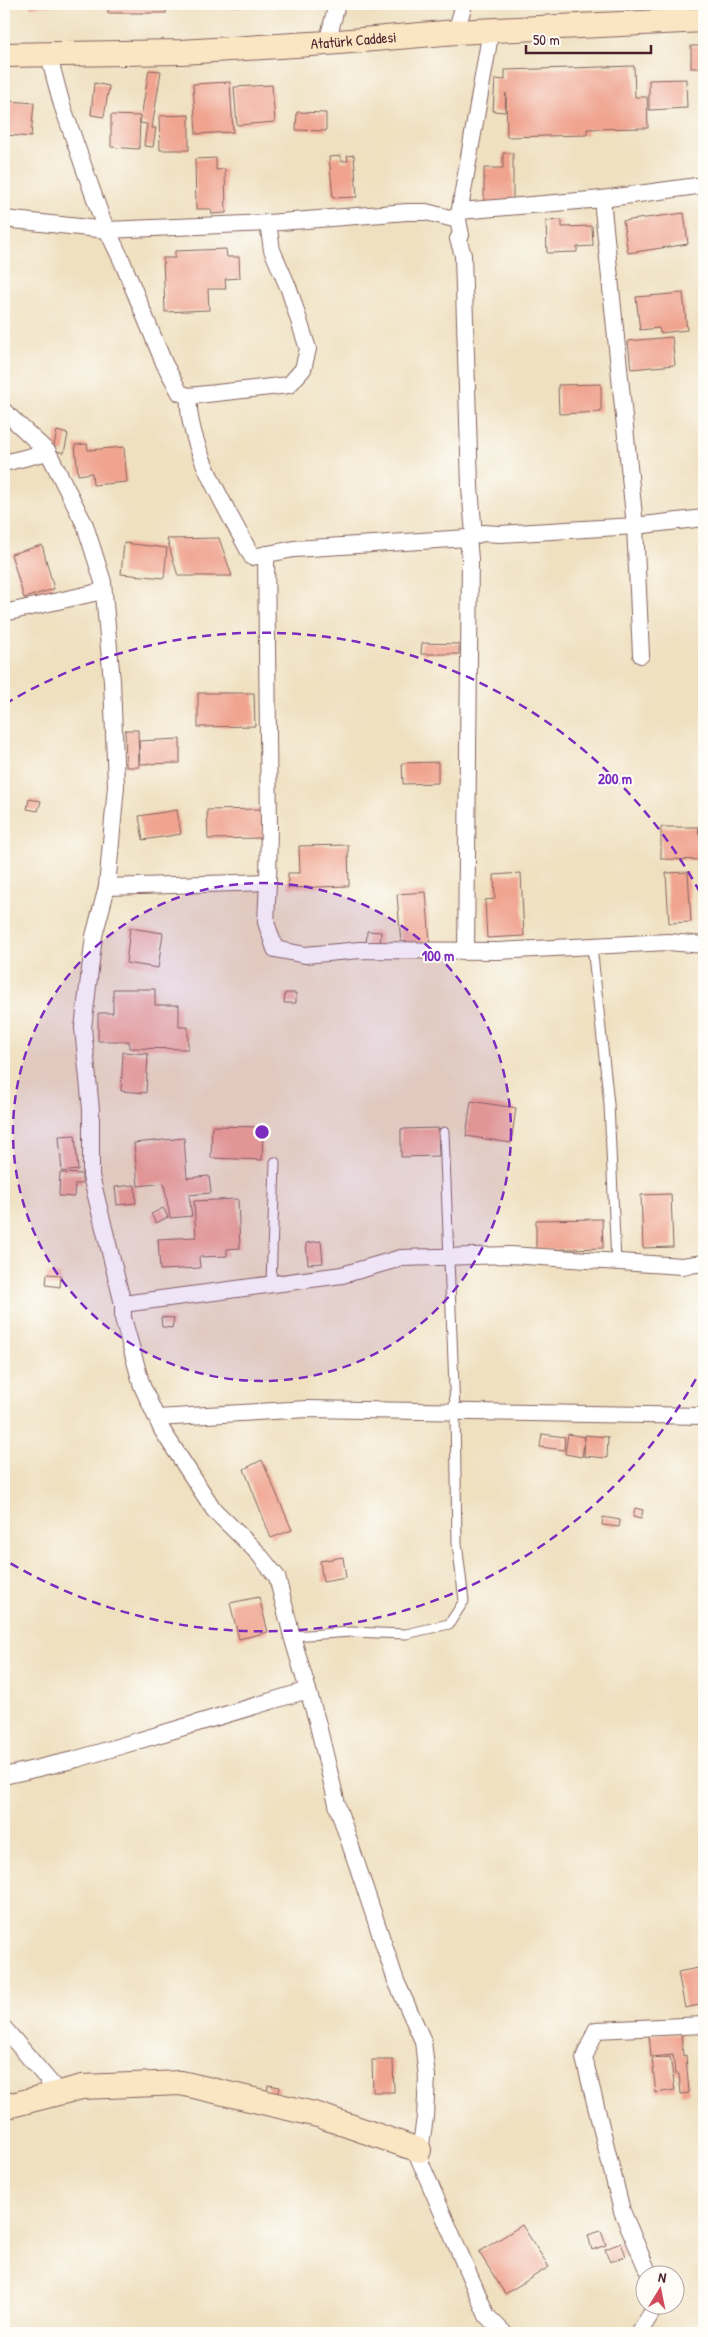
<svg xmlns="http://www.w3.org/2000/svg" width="708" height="2337" font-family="'Patrick Hand',sans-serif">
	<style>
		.building { fill: #f0a490 }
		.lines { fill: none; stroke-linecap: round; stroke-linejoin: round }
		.lane-casing { stroke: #84635f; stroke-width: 11 }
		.street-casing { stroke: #84635f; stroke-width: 18 }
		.secondary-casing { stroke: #84635f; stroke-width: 26 }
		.lane { stroke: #fff; stroke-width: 9 }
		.street { stroke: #fff; stroke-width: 16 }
		.secondary { stroke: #fbe6c4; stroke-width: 24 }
		.ring { fill: none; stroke: #7b2cbf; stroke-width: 2.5; stroke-dasharray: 9 6 }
		.labels { text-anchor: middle; stroke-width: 4; stroke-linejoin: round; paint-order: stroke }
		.street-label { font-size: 15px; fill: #4a1f2b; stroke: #fdfcf7 }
		.centre { fill: #7b2cbf; stroke: #fdfcf7; stroke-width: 2.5 }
		.ring-label { font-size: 15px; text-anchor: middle; font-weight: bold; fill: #7b2cbf; stroke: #fdfcf7; stroke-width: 4; stroke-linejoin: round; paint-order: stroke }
	</style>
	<rect width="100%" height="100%" fill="#fdfcf7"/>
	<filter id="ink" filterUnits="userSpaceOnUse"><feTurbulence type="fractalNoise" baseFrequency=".02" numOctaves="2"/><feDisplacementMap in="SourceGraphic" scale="10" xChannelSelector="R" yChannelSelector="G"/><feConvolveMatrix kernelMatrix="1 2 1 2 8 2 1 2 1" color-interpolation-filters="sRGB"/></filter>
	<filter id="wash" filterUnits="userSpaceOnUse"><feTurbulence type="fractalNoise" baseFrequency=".0096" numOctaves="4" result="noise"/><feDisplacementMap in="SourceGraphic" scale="20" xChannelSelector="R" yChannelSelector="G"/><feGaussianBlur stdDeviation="1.12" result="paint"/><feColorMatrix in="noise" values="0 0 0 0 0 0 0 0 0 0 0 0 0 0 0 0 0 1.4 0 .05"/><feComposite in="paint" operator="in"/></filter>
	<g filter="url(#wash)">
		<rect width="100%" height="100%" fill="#efe0c0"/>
		<g id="blocks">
			<!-- building -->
			<g class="building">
				<path d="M30,4H63L64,5L30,7Z"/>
				<rect x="108" y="4" width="58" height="9"/>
				<path d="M216,4H241V6L215,5Z"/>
				<path d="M380,4H401L400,8Z"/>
				<rect x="691" y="46" width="13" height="22"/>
				<path d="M634,66L635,97H647L648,128L587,129V135L507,137L506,93L505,112L493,111L495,79L505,80V70Z"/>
				<path d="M149,70L161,71L152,128H156L153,147L144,146L147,124L140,123Z"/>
				<path d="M686,79L687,108L649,110V80Z"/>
				<path d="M230,82L233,132L196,134L193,84Z"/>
				<path d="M94,83L109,86L104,117L91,115Z"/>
				<path d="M272,85L275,122L237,125L234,87Z"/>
				<path d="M10,101L34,103L31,137L7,135Z"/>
				<path d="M297,112L326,113V131L296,130Z"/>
				<path d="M111,115L140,116L139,149L111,147Z"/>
				<path d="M189,115V150H160L159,116Z"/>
				<path d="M503,153H513V205L484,206V168H503Z"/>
				<path d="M354,155L357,197L333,198L329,157L341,156V161H348L347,156Z"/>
				<path d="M216,158V170L225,169L226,213L212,214L211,209H196L195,159Z"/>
				<path d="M684,213L688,244L628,253L623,221Z"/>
				<path d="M562,220V227L592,226L593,246L577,247V252L547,253L546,221Z"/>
				<path d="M226,249L227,257H239L240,278L225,279L226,289H208L209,310L165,312L163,258H175V251Z"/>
				<path d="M683,293L687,330L660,333L659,328L640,330L636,297Z"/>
				<path d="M672,337L675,365L631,369L628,341Z"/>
				<path d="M601,384V412L559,414L558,385Z"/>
				<path d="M57,431L68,434L64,453L53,450Z"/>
				<path d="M87,444L88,450L124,447L127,482L93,485L92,473L78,475L75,445Z"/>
				<path d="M219,538L232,576H178L167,539Z"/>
				<path d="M124,543L167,548L164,578L121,574Z"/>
				<path d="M42,545L54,589L24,598L11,554Z"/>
				<path d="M422,643L459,644V654H421Z"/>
				<path d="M198,693H254L255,726L198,727Z"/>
				<path d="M125,730H138L139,767H126Z"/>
				<path d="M180,739V763L140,764L139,741Z"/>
				<path d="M438,762V783L403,784L402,763Z"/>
				<path d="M29,799L41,801L38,811L27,809Z"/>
				<path d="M262,809L263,838L208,839L207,810Z"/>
				<path d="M177,810L181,834L143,840L139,816Z"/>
				<path d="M661,827H699L698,834H704V846H701V860L661,859Z"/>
				<path d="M348,845L349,886L288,888V873H300L299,846Z"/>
				<path d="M688,872L691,922L669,923L666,873Z"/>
				<path d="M521,873L524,936L487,938L485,900L495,899L494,875Z"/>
				<path d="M426,892L430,942L401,944L397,894Z"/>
				<path d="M130,928L163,933L158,968L126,963Z"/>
				<path d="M367,931L381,932L380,950L366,949Z"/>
				<path d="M113,989H155V1005H179V1027H188V1049L129,1048V1041H98V1013H113Z"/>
				<path d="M285,993H296V1003H284Z"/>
				<path d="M123,1052L148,1054L146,1093L121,1091Z"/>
				<path d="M471,1101L516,1108L511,1143L466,1136Z"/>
				<path d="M212,1126L263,1127L262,1160L211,1158Z"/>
				<path d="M438,1128L439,1156L401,1157V1129Z"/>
				<path d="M75,1135L78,1170L62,1172L59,1136Z"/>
				<path d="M184,1138L187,1178L209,1176L211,1193L189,1195L192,1216L170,1218L164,1183L138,1186L134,1143Z"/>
				<path d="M60,1173L82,1174V1184H75L74,1197L59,1196Z"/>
				<path d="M135,1185L136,1203L117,1205L115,1187Z"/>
				<path d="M671,1194L673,1247L643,1248L641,1195Z"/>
				<path d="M238,1199L240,1248L227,1249V1256L199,1257L200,1268L160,1270L158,1239L196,1237L194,1201Z"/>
				<path d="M163,1208L168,1217L156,1223L151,1214Z"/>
				<path d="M602,1219L603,1248L536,1250V1220Z"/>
				<path d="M321,1241L323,1263L308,1264L306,1243Z"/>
				<path d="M47,1274L61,1275L60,1287L46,1285Z"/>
				<path d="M161,1317L174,1318L172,1328L162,1327Z"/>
				<path d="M542,1434L565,1437L564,1450L540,1447Z"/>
				<path d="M568,1434L585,1437L582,1457L565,1454Z"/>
				<path d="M585,1435L608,1437L607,1458L584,1456Z"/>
				<path d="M262,1460L292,1530L271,1538L244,1469Z"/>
				<path d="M635,1508L643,1510L641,1519L633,1517Z"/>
				<path d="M603,1517L620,1520L619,1527L602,1525Z"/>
				<path d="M343,1557L346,1578L323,1582L320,1561Z"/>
				<path d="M259,1597L268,1632L239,1639L230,1603Z"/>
				<path d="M704,1956V2004L685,2008L678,1972L703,1967L701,1957Z"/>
				<path d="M681,2033L683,2056L686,2055L689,2093L681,2094L679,2074H675L673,2055L651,2057L649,2035Z"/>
				<path d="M670,2057L675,2090L656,2093L652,2059Z"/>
				<path d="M372,2060H393L394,2092H373Z"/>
				<path d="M268,2085L280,2087L278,2097L267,2096Z"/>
				<path d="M522,2225L549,2267L505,2294L479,2252Z"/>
				<path d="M601,2231L606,2245L592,2250L588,2235Z"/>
				<path d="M621,2243L626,2256L610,2262L605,2249Z"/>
			</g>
		</g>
	</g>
	<g filter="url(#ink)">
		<use href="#blocks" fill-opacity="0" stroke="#84635f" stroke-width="1"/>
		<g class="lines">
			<defs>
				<g id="lane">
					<path d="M592,946L609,1104L616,1263"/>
					<path d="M271,1285L275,1162"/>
					<path d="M292,1636L351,1632L406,1634L449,1624L464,1601L457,1543L455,1412L444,1132"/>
				</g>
				<g id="street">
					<path d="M456,32L464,4"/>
					<path d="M327,43L337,4"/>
					<path d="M48,53L62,105L102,219L122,261L164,363L180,393L189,396L289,385L303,369L308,349L289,289L272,250L268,223"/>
					<path d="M602,199L635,526L641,655"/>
					<path d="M460,211L602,199L704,185"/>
					<path d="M4,219L107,230L268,223L407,212H426L458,220L461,235L458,239L463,255L470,487L474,535"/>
					<path d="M458,220L491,30"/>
					<path d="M189,396C185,444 230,514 252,557L294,549L468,538"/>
					<path d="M4,411L48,452L85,525L103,582L112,681L116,786L107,887L94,936L83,1028L91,1110V1176L123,1304V1318L142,1386L162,1430L214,1510L257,1552L277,1577L292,1636L317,1721L338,1808L396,1981L423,2041L427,2077L425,2117L419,2159L487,2316L504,2333"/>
					<path d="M4,463L48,452"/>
					<path d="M4,613L103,591"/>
					<path d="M268,882L266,922L275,949L305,955L360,950L498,951L668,942L704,945"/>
					<path d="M107,887L268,882L269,825L266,554"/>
					<path d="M466,952L470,559L468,538L483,533L500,534L635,526L704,518"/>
					<path d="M123,1304L342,1275L401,1258L510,1255L682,1266L704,1263"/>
					<path d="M157,1418L307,1409L704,1416"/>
					<path d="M4,1776L77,1759L308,1690"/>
					<path d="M4,2028L60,2094"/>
					<path d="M649,2274L622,2211L584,2058L596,2030L704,2025"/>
					<path d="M639,2333L657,2304"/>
				</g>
				<g id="secondary">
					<path id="s1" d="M4,55L181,52L327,43L456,32L704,20"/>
					<path d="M4,2107L82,2087L181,2083L318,2115L419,2150"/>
				</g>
			</defs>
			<!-- lane casing -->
			<use href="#lane" class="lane-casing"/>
			<!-- street casing -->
			<use href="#street" class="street-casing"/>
			<!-- secondary casing -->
			<use href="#secondary" class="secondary-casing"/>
			<!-- lane -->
			<use href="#lane" class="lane"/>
			<!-- street -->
			<use href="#street" class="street"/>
			<!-- secondary -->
			<use href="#secondary" class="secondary"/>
		</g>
	</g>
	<!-- distance rings -->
	<circle cx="262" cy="1132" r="249" fill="#7b2cbf" fill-opacity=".12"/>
	<g class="ring">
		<circle cx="262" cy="1132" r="249"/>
		<path d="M703 1366A499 499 0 0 1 5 1560M5 704A499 499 0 0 1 703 898"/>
	</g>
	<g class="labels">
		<!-- street labels -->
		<g class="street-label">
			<text dy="5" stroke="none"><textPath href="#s1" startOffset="350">Atatürk Caddesi</textPath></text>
		</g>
	</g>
	<circle cx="262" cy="1132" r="8" class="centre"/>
	<g class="ring-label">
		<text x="615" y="784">200 m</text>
		<text x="438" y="961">100 m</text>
	</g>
	<!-- margin -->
	<rect width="708" height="2337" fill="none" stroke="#fdfcf7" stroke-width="20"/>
	<!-- north arrow -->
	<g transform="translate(660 2290) rotate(10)"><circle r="24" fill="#fdfcf7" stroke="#b5a4a5"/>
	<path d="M0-4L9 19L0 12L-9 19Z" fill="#d1495b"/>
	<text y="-8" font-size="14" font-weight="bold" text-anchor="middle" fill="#4a1f2b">N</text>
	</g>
	<!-- scale -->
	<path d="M526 45v8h125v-8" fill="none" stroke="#4a1f2b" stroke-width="2.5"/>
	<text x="533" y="45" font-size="15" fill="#4a1f2b" stroke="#fdfcf7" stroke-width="4" paint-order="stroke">50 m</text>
</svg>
